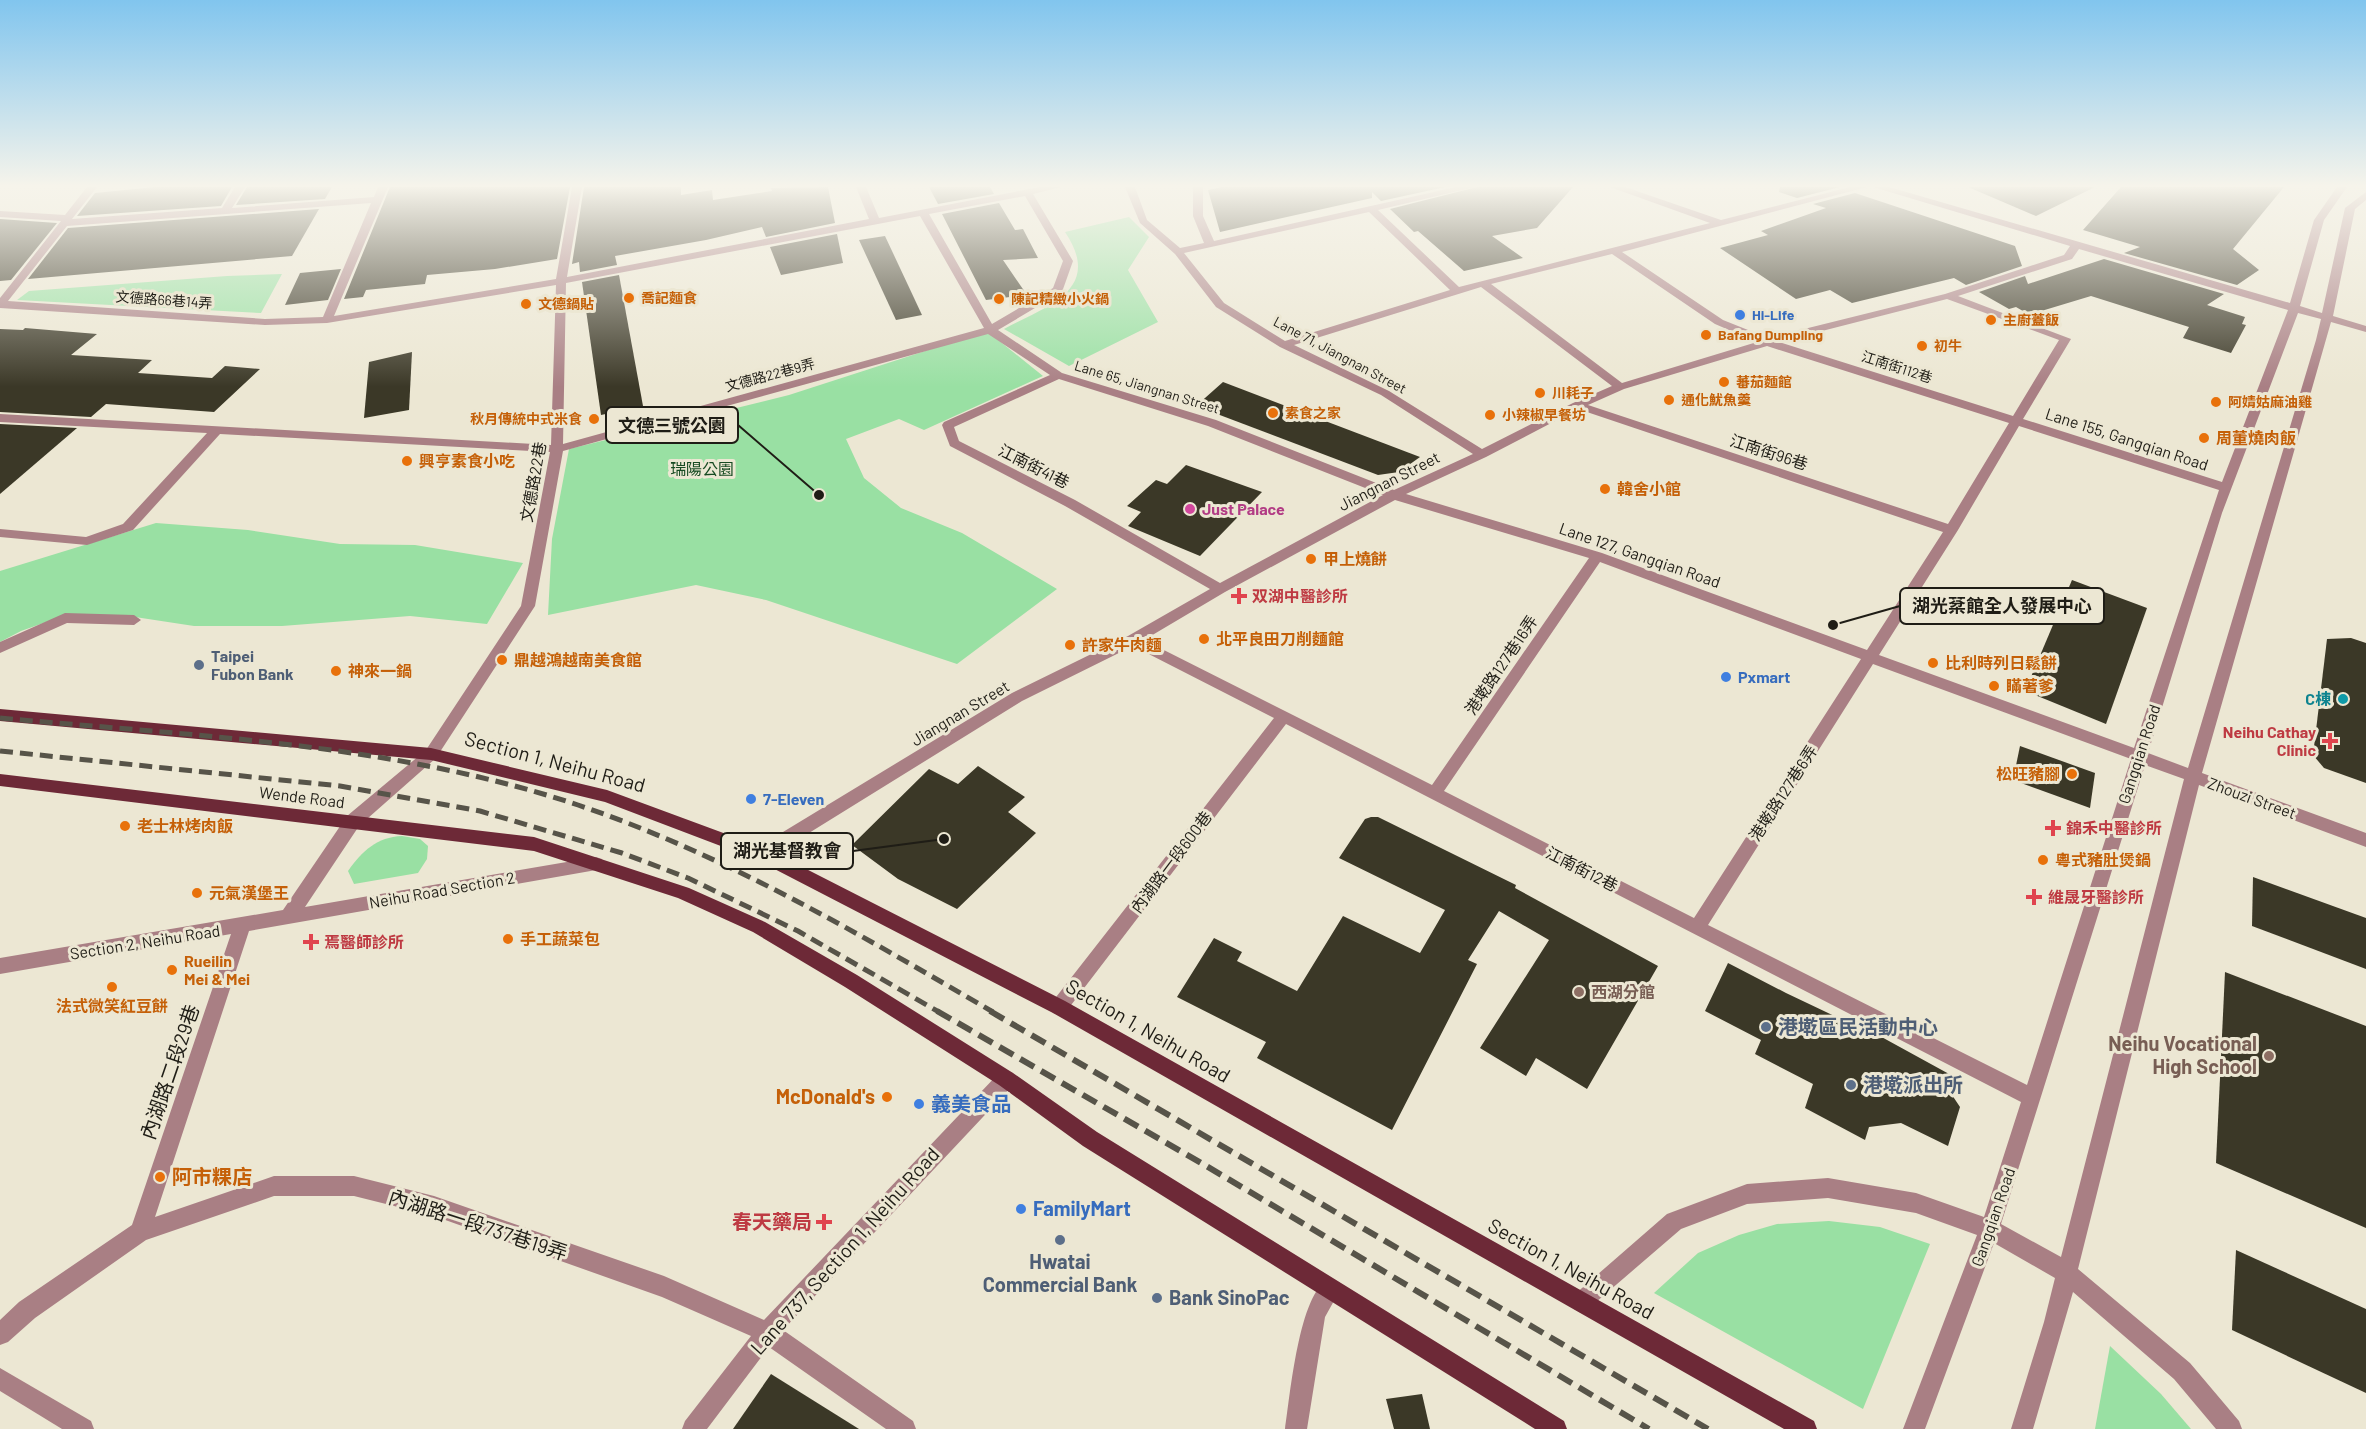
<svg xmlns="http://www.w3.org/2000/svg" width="2366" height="1429" font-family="Barlow,'Noto Sans TC',sans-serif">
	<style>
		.green { fill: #99e0a3 }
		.building { fill: #3b3827 }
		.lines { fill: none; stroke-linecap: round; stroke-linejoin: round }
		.minor { fill: #a97f84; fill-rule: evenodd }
		.major { fill: #6d2937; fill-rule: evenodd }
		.rail-far1 { stroke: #575449; stroke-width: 5; stroke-dasharray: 13 7; stroke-linecap: butt }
		.rail { stroke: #575449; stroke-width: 6; stroke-dasharray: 16 8; stroke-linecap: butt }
		.food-dot { fill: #e8710a; stroke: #ece7d3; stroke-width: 2 }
		.shop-dot { fill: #3f7fe0; stroke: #ece7d3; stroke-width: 2 }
		.hotel-dot { fill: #d1479c; stroke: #ece7d3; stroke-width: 2 }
		.health-dot { fill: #e0444e; stroke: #ece7d3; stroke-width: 2 }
		.service-dot { fill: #5c6f8a; stroke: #ece7d3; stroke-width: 2 }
		.culture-dot { fill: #0f9aa8; stroke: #ece7d3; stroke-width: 2 }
		.education-dot { fill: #8d6e63; stroke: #ece7d3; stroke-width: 2 }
		.labels { text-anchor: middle; stroke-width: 6; stroke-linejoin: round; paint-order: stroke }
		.far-food-label { font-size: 14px; font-weight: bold; fill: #c56008; stroke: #ece7d3; text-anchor: start }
		.far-street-label { font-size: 14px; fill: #1f1d16; stroke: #ece7d3 }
		.far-shop-label { font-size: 14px; font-weight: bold; fill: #366cbe; stroke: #ece7d3; text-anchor: start }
		.food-label { font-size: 16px; font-weight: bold; fill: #c56008; stroke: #ece7d3; text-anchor: start }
		.street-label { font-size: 16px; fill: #1f1d16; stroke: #ece7d3 }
		.park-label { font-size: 16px; fill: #174b22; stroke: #ece7d3 }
		.hotel-label { font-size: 16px; font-weight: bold; fill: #b23c85; stroke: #ece7d3; text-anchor: start }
		.health-label { font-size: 16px; font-weight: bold; fill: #be3a42; stroke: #ece7d3; text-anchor: start }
		.service-label { font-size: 16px; font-weight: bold; fill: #4e5e75; stroke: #ece7d3; text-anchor: start }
		.shop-label { font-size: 16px; font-weight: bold; fill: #366cbe; stroke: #ece7d3; text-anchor: start }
		.culture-label { font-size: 16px; font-weight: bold; fill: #0d838f; stroke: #ece7d3; text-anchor: end }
		.education-label { font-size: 16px; font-weight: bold; fill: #785e54; stroke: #ece7d3; text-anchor: start }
		.near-street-label { font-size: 20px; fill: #1f1d16; stroke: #ece7d3 }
		.near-service-label { font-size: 20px; font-weight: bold; fill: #4e5e75; stroke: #ece7d3; text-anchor: start }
		.near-education-label { font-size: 20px; font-weight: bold; fill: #785e54; stroke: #ece7d3; text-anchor: end }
		.near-food-label { font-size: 20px; font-weight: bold; fill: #c56008; stroke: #ece7d3; text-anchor: end }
		.near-shop-label { font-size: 20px; font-weight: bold; fill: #366cbe; stroke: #ece7d3; text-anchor: start }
		.near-health-label { font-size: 20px; font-weight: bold; fill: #be3a42; stroke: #ece7d3; text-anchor: end }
		.leader { fill: none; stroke: #1f1d16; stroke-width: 2 }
		.callout-dot { fill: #1f1d16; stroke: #ece7d3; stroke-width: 2 }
		.callout { fill: #ece7d3; stroke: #1f1d16; stroke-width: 2 }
		.callout-label { font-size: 18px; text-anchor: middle; font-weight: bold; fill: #1f1d16 }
	</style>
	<rect width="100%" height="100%" fill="#ece7d3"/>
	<!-- green -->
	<g class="green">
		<path d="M1129,217L1149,237L1128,270L1158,322L1069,366L1004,329C1047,306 1104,290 1065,232Z"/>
		<path d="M282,274L261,313L17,300L29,291L227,276Z"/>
		<path d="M987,331L1043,376L924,430L899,419L846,439L864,478L901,508L962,533L1057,589L957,664L766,600L696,585L548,615L552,539L569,449L789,395Z"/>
		<path d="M156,523L248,530L340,544L415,545L523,563L487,624L410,616L282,626H194L135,617L69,614L21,631L0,642V571Z"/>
		<path d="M402,836L420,839L428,846L427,859L418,873L354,884L348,871C362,851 377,837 402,836Z"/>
		<path d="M1829,1221L1880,1227L1930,1244L1863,1409L1654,1293L1698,1253L1739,1235L1777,1224Z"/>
		<path d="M2110,1346L2161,1394L2191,1429H2095Z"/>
	</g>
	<!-- building -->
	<g class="building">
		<path d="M155,187H232L221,206L77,216L95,193Z"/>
		<path d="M247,187H332L325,199L236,205Z"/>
		<path d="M390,187H570L557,259L495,269L427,275L425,284L366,290L363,297L344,299Z"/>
		<path d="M584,187H681V195L712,190L713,200L772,191L771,188L828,187L835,223L766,237L762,227L706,240L615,256L617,265L580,272L579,262L572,264Z"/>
		<path d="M929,187H990L994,194L938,204Z"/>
		<path d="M1222,187H1445L1381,201L1372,192V198L1220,232L1208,190Z"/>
		<path d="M1477,187H1573L1537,228L1492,236L1523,258L1464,271L1418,231L1414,232L1390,209Z"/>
		<path d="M1780,187H1840L1797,198L1779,192Z"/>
		<path d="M1968,187H2095L2036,216Z"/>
		<path d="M2121,187H2284L2233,249L2259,270L2237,285L2124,253L2140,247L2083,230Z"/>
		<path d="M1855,193L2015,246L2022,266L1966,285L1954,278L1852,303L1830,290L1796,299L1720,248L1768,235L1761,231L1826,208L1813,204Z"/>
		<path d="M999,203L1015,230L1023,229L1038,258L1003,260L1027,295L986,300L942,214Z"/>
		<path d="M319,209L292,256L28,279L68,228Z"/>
		<path d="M0,219L57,223L11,280L0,281Z"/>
		<path d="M837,234L843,263L781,275L770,247Z"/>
		<path d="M885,236L922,315L896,320L859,240Z"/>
		<path d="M2104,259L2224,294L2207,305L2245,317L2242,324L2246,325L2231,353L2183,338L2189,327L2091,296L2038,312L2042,322L2016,307L2009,309L1979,292L2025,276L2028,284Z"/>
		<path d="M341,269L328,300L285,305L300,273Z"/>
		<path d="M619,275L643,406L601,415L582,282Z"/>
		<path d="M25,328L97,334L71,355L152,360L138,373L212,378L225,366L260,369L214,412L106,404L91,417L0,412V329L23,330Z"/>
		<path d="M412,352L409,410L364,418L369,362Z"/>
		<path d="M1223,382L1420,457L1399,472L1378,475L1196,406Z"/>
		<path d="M0,424L77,428L0,494Z"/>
		<path d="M1186,465L1262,492L1200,556L1128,526L1141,512L1127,506L1156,480L1167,484Z"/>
		<path d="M2072,580L2147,608L2106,724L2025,691Z"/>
		<path d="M2351,638L2366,643V783L2324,768L2313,755L2327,639Z"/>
		<path d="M2020,746L2095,773L2090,808L2013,780Z"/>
		<path d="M978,766L1025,797L1008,812L1036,833L957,909L898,879L852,845L929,769L958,784Z"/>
		<path d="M1371,817H1378L1516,885L1515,888L1658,966L1587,1089L1536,1058L1526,1076L1480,1048L1549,940L1499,911L1468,960L1477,964L1392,1130L1257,1058L1266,1042L1177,997L1214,938L1242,952L1237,961L1297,991L1343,916L1420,953L1445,910L1339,858L1365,819Z"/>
		<path d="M2253,877L2366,918V969L2252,926Z"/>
		<path d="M1728,963L1786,993L1866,1031L1867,1029L1960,1080L1952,1095L1960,1107L1948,1146L1901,1123L1869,1127L1865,1140L1805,1108L1813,1084L1755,1054L1761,1040L1705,1011Z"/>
		<path d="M2225,972L2366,1026V1228L2216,1163Z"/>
		<path d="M2236,1250L2366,1309V1393L2232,1330Z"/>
		<path d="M771,1374L859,1429H733Z"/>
		<path d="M1422,1394L1430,1429H1394L1386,1399Z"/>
	</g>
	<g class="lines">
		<!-- minor -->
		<g class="minor">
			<path d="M87,187H97L72,219L222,208L235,187H245L232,208L374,197L378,187H388L334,316L556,279L572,187H582L567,277L869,219L856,187H866L879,218L1040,187H1061L1033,194L1073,261L1062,292L998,330L1062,373L1216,420L1394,490L1473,454L1381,395L1280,347L1216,307L1175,254L1140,223L1125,187H1135L1147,220L1180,248L1204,243L1193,216V187H1203V216L1214,241L1456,187H1475L1378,210L1459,287L1710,223L1610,187H1625L1721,220L1850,187H1867L1622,252L1723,320L1768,338L1945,294L2064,255L2070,246L1873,187H1889L2290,303L2314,220L2337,187H2347L2324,220L2300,306L2322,313L2345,208L2366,192V200L2355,209L2333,316L2366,326V332L2331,322L2202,773L2366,833V847L2199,785L2078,1269L2190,1363L2239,1421L2242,1429H2216L2174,1379L2073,1292L2033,1429H2011L2044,1322L2055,1278L1994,1243L1925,1429H1903L1977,1235L1916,1213L1828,1198L1747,1204L1681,1229L1588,1309L1581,1313L1574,1309L1570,1302L1574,1295L1667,1214L1747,1184L1828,1178L1916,1193L1984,1217L2021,1102L1286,724L1065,1013L1059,1015L1053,1013L1050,1007L1053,1001L1274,718L1133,646L1022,701L767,859L761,861L755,859L753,854L755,849L1012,693L1128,636L1210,589L1065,506L950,446L942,425L944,422L1050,375L988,334L563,451L535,606L436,758L359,826L305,907L596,857L602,859L604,864L602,869L249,931L155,1217L274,1176H354L434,1196L664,1276L764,1320L999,1073L1006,1070L1013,1073L1015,1079L1013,1085L783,1330L913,1421L916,1429H886L769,1347L707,1429H682L685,1421L751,1336L662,1297L434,1216L354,1196H274L146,1240L35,1318L8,1342L0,1345V1320L19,1302L132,1225L231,934L0,974V958L283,910L347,816L426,750L521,606L550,452L220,434L133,530L87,545L0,537V529L86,537L123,524L207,433L0,422V414L551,445L556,285L327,323L265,325L0,308V298L61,221L0,217V211L65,215ZM1025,196L1063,261L1053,288L992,324L929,214ZM371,203L323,317L265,319L8,301L67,226ZM1369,212L1450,290L1285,341L1224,303L1184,253ZM920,216L984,328L563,444L566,283ZM2079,249L2288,310L2222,482L2023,419L2071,339L1958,296L2072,259ZM1612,254L1715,324L1757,342L1622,383L1491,284ZM1481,287L1612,386L1573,403L1482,449L1389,391L1294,345ZM1947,299L2059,340L2013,416L1779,342ZM2298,313L2321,319L2316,340L2188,768L2148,753L2222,513ZM1767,346L2009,423L1948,524L1588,405L1624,389ZM1059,379L1208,426L1383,495L1220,583L1075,500L959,441L954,427ZM1578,409L1943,532L1867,650L1602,553L1406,494L1486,457ZM2019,426L2219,490L2134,748L1879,655L1958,530ZM1395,500L1589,558L1432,785L1144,640L1225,592ZM1600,562L1861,659L1694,918L1444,791ZM1873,664L2131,759L2027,1085L1708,925ZM2145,765L2184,779L2061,1257L2001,1224Z"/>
			<path d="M65,613L134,615L141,620L134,625L67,623L0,653V642Z"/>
			<path d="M1329,1279L1336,1283L1340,1290L1325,1317L1307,1429H1285C1290,1397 1299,1292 1329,1279Z"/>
			<path d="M0,1368L91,1421L94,1429H62L0,1391Z"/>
		</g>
		<!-- major -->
		<g class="major">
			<path d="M0,709L431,748L607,790L767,849L1065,1001L1814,1421L1817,1429H1784L1053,1013L755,859L605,802L431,760L0,721Z"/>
			<path d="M0,774L534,837L689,888L765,922L857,975L1013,1073L1097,1132L1564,1421L1567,1429H1535L1083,1146L999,1085L845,987L753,932L678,898L534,851L0,786Z"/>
		</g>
		<!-- rail-far1 -->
		<g class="rail-far1">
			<path d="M0,718C193,736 393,743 578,805C726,855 859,934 993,1012"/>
			<path d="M0,751L340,786L480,811L622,853L688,878L798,931L939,1012"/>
		</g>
		<!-- rail -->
		<g class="rail">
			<path d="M937,1011L1203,1164L1649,1429"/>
			<path d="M990,1011L1708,1429"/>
		</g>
	</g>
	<!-- sky -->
	<linearGradient id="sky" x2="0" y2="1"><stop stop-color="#81c5ee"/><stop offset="0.48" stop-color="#f6f4eb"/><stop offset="1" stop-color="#f6f4eb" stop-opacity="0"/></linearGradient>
	<rect width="2366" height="387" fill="url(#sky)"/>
	<!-- markers -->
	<g class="food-dot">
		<circle cx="629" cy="298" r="6"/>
		<circle cx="999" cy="299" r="6"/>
		<circle cx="526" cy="304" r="6"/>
		<circle cx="1991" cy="320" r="6"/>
		<circle cx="1706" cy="335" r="6"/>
		<circle cx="1922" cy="346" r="6"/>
		<circle cx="1724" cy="382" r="6"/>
		<circle cx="1540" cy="393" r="6"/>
		<circle cx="1669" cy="400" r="6"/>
		<circle cx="2216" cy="402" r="6"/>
		<circle cx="1273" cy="413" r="6"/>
		<circle cx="1490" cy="415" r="6"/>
		<circle cx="594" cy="419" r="6"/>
		<circle cx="2204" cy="438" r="6"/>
		<circle cx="407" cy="461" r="6"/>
		<circle cx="1605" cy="489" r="6"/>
		<circle cx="1311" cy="559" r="6"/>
		<circle cx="1204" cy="639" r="6"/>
		<circle cx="1070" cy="645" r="6"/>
		<circle cx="502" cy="660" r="6"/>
		<circle cx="1933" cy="663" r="6"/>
		<circle cx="336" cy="671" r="6"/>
		<circle cx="1994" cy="686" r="6"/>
		<circle cx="2072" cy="774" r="6"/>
		<circle cx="125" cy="826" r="6"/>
		<circle cx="2043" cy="860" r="6"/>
		<circle cx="197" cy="893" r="6"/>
		<circle cx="508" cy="939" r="6"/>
		<circle cx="172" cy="970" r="6"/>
		<circle cx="112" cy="987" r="6"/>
		<circle cx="887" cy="1097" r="6"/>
		<circle cx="160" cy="1177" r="6"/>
	</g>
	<g class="shop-dot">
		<circle cx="1740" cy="315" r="6"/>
		<circle cx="1726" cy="677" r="6"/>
		<circle cx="751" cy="799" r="6"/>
		<circle cx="919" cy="1104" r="6"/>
		<circle cx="1021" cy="1209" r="6"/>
	</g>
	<circle class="hotel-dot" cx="1190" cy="509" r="6"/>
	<g class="health-dot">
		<path d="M1236 587h6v6h6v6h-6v6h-6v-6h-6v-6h6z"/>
		<path d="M2327 732h6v6h6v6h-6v6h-6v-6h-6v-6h6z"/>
		<path d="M2050 819h6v6h6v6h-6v6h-6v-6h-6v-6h6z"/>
		<path d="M2031 888h6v6h6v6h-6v6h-6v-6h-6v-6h6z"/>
		<path d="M308 933h6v6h6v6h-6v6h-6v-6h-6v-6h6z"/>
		<path d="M821 1213h6v6h6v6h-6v6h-6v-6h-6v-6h6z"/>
	</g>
	<g class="service-dot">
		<circle cx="199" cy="665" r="6"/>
		<circle cx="1766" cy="1027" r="6"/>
		<circle cx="1851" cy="1085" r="6"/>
		<circle cx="1060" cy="1240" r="6"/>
		<circle cx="1157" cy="1298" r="6"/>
	</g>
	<circle class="culture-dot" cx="2343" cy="699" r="6"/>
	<g class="education-dot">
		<circle cx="1579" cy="992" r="6"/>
		<circle cx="2269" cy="1056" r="6"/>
	</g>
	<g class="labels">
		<!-- far-food labels -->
		<g class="far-food-label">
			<text x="641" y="303">喬記麵食</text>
			<text x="1011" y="304">陳記精緻小火鍋</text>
			<text x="538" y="309">文德鍋貼</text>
			<text x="2003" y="325">主廚蓋飯</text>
			<text x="1718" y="340">Bafang Dumpling</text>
			<text x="1934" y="351">初牛</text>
			<text x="1736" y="387">蕃茄麵館</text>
			<text x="1552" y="398">川耗子</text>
			<text x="1681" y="405">通化魷魚羹</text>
			<text x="2228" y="407">阿婧姑麻油雞</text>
			<text x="1285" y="418">素食之家</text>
			<text x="1502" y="420">小辣椒早餐坊</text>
			<text x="582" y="424" text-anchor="end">秋月傳統中式米食</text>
		</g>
		<!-- far-street labels -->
		<g class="far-street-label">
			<text transform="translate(164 300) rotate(4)" y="5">文德路66巷14弄</text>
			<text transform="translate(1340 355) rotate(28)" y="5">Lane 71, Jiangnan Street</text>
			<text transform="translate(1897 367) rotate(18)" y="5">江南街112巷</text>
			<text transform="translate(770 375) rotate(-15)" y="5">文德路22巷9弄</text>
			<text transform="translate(1147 387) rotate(17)" y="5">Lane 65, Jiangnan Street</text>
		</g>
		<!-- far-shop labels -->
		<g class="far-shop-label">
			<text x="1752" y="320">Hi-Life</text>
		</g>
		<!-- food labels -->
		<g class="food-label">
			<text x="2216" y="444">周董燒肉飯</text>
			<text x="419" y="467">興亨素食小吃</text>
			<text x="1617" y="495">韓舍小館</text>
			<text x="1323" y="565">甲上燒餅</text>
			<text x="1216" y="645">北平良田刀削麵館</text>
			<text x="1082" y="651">許家牛肉麵</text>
			<text x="514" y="666">鼎越鴻越南美食館</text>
			<text x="1945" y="669">比利時列日鬆餅</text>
			<text x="348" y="677">神來一鍋</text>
			<text x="2006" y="692">瞞著爹</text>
			<text x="2060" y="780" text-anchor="end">松旺豬腳</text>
			<text x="137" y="832">老士林烤肉飯</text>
			<text x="2055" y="866">粵式豬肚煲鍋</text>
			<text x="209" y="899">元氣漢堡王</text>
			<text x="520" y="945">手工蔬菜包</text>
			<text x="184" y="967">Rueilin<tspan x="184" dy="18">Mei &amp; Mei</tspan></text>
			<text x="112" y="1012" text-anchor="middle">法式微笑紅豆餅</text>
		</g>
		<!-- street labels -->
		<g class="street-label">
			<text transform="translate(2127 439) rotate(18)" y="6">Lane 155, Gangqian Road</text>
			<text transform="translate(1769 452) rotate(18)" y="6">江南街96巷</text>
			<text transform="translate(1034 466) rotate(27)" y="6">江南街41巷</text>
			<text transform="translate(1389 481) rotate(-27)" y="6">Jiangnan Street</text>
			<text transform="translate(533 482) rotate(-80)" y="6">文德路22巷</text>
			<text transform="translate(1640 555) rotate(19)" y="6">Lane 127, Gangqian Road</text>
			<text transform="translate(1501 665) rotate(-56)" y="6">港墘路127巷16弄</text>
			<text transform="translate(960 713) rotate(-31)" y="6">Jiangnan Street</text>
			<text transform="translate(2139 754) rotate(-72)" y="6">Gangqian Road</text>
			<text transform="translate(1783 793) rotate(-57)" y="6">港墘路127巷6弄</text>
			<text transform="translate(302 797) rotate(7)" y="6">Wende Road</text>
			<text transform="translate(2252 798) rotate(20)" y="6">Zhouzi Street</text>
			<text transform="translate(1171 862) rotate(-53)" y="6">內湖路一段600巷</text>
			<text transform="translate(1582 869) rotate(27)" y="6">江南街12巷</text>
			<text transform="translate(442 890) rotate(-10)" y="6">Neihu Road Section 2</text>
			<text transform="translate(145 942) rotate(-9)" y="6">Section 2, Neihu Road</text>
			<text transform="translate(1993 1217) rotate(-71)" y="6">Gangqian Road</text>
		</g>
		<!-- park labels -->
		<g class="park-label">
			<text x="702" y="475">瑞陽公園</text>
		</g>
		<!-- hotel labels -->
		<g class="hotel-label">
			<text x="1202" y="515">Just Palace</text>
		</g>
		<!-- health labels -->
		<g class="health-label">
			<text x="1252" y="602">双湖中醫診所</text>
			<text x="2316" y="738" text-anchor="end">Neihu Cathay<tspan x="2316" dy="18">Clinic</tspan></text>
			<text x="2066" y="834">錦禾中醫診所</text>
			<text x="2048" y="903">維晟牙醫診所</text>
			<text x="324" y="948">焉醫師診所</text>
		</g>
		<!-- service labels -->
		<g class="service-label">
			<text x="211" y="662">Taipei<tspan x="211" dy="18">Fubon Bank</tspan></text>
		</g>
		<!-- shop labels -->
		<g class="shop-label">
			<text x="1738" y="683">Pxmart</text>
			<text x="763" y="805">7-Eleven</text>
		</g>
		<!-- culture labels -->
		<g class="culture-label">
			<text x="2331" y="705">C棟</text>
		</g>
		<!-- education labels -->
		<g class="education-label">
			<text x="1591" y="998">西湖分館</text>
		</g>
		<!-- near-street labels -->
		<g class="near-street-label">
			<text transform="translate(555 762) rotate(15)" y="7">Section 1, Neihu Road</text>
			<text transform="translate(1148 1031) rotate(30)" y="7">Section 1, Neihu Road</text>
			<text transform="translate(170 1072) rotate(-71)" y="7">內湖路二段29巷</text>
			<text transform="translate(478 1225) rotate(18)" y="7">內湖路一段737巷19弄</text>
			<text transform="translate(845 1251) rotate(-48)" y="7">Lane 737, Section 1, Neihu Road</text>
			<text transform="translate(1571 1269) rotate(29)" y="7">Section 1, Neihu Road</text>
		</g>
		<!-- near-service labels -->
		<g class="near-service-label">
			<text x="1778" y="1034">港墘區民活動中心</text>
			<text x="1863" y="1092">港墘派出所</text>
			<text x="1060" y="1269" text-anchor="middle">Hwatai<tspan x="1060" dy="23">Commercial Bank</tspan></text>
			<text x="1169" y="1305">Bank SinoPac</text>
		</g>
		<!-- near-education labels -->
		<g class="near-education-label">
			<text x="2257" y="1051">Neihu Vocational<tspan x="2257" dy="23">High School</tspan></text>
		</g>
		<!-- near-food labels -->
		<g class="near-food-label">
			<text x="875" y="1104">McDonald's</text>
			<text x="172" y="1184" text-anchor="start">阿市粿店</text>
		</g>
		<!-- near-shop labels -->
		<g class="near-shop-label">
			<text x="931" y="1111">義美食品</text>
			<text x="1033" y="1216">FamilyMart</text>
		</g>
		<!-- near-health labels -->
		<g class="near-health-label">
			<text x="812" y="1229">春天藥局</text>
		</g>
	</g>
	<!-- callouts -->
	<path class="leader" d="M819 495L738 425M1833 625L1900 606M944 839L853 851"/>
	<g class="callout-dot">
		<circle cx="819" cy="495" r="6"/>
		<circle cx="1833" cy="625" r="6"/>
		<circle cx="944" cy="839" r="6"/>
	</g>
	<g class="callout">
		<rect x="606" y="407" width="132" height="36" rx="6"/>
		<rect x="1900" y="588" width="204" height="36" rx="6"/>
		<rect x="721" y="833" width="132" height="36" rx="6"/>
	</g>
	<g class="callout-label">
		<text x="672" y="432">文德三號公園</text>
		<text x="2002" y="612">湖光棻館全人發展中心</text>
		<text x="787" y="857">湖光基督教會</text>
	</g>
</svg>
